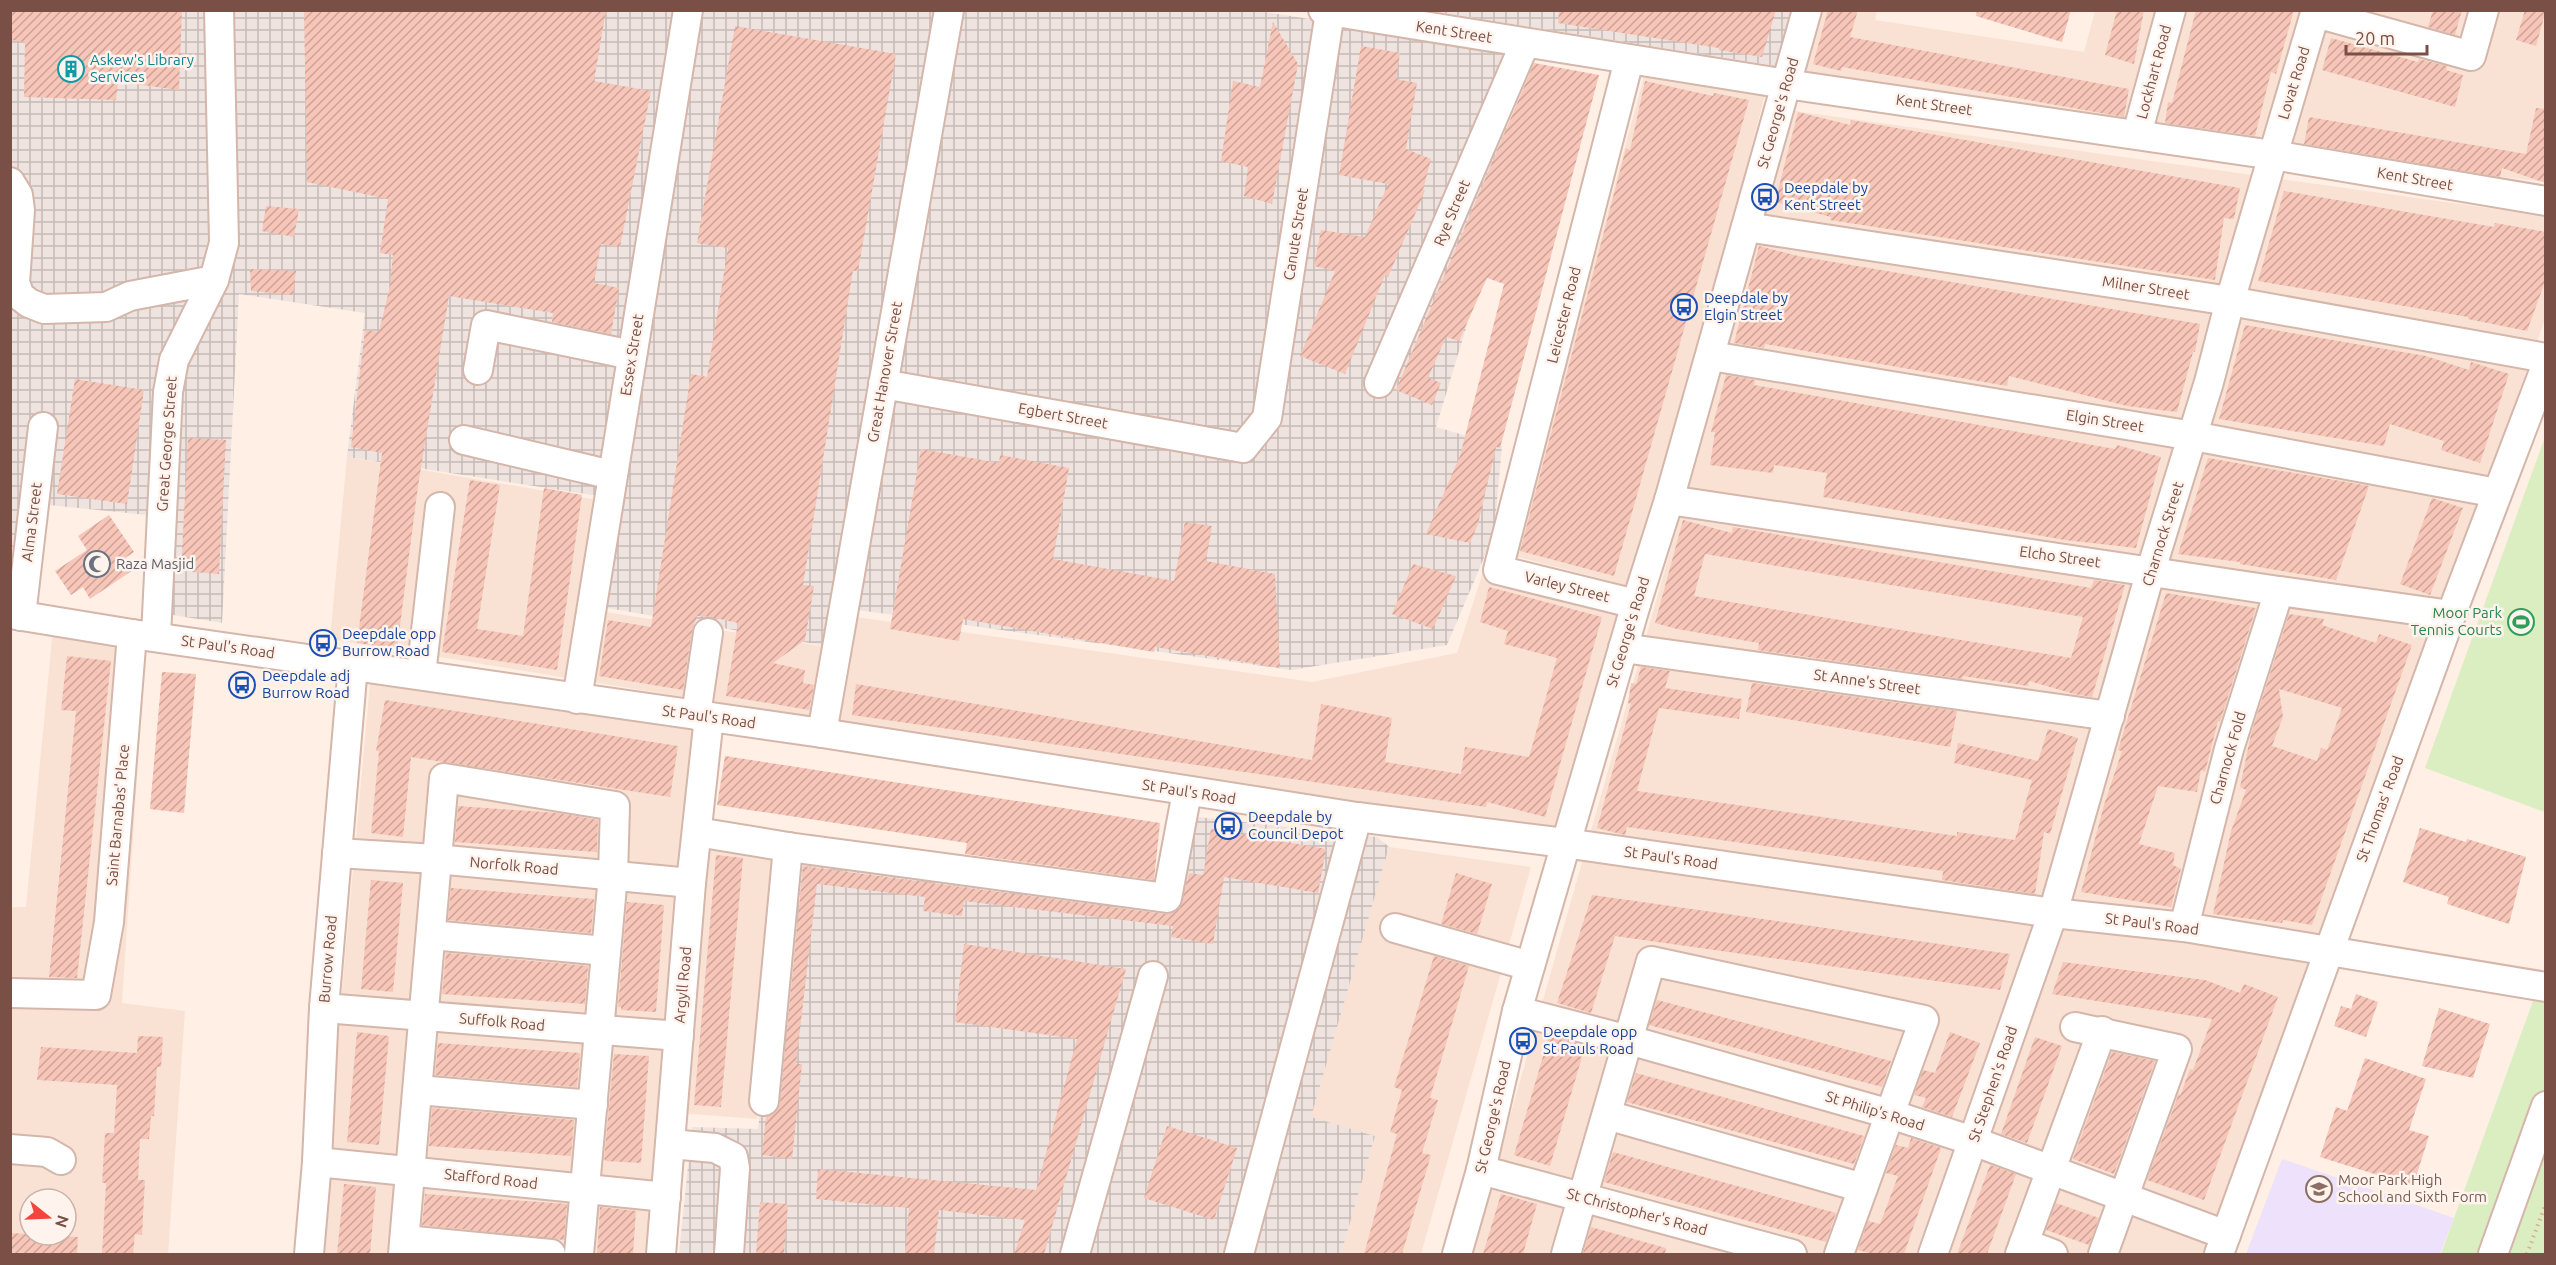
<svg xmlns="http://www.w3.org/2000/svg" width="2556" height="1265" font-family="Ubuntu,sans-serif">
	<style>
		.residential { fill: #f9e2d4; fill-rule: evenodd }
		.industrial { fill: url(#industrial-grid) }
		.education { fill: #ede1fb }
		.park { fill: #dbeec1 }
		.building { fill: url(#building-hatch); fill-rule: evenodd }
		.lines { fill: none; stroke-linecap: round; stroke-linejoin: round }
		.minor-casing { stroke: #d4b6ab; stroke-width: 32 }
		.path { stroke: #dca99b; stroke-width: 4; stroke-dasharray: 1.5 4.5; stroke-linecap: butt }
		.minor { stroke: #fff; stroke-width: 28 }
		.labels { text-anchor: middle; stroke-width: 5; stroke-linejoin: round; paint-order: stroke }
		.street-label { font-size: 15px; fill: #7a4f46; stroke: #fff4ed }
		.culture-label { font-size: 15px; fill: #0d838f; stroke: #fff4ed; text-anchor: start }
		.transit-label { font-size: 15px; fill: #164399; stroke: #fff4ed; text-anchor: start }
		.worship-label { font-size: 15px; fill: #5b616d; stroke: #fff4ed; text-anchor: start }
		.leisure-label { font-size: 15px; fill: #27864d; stroke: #fff4ed; text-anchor: end }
		.education-label { font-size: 15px; fill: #785e54; stroke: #fff4ed; text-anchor: start }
	</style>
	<defs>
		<pattern id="industrial-grid" width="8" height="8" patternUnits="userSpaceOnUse" patternTransform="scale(1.5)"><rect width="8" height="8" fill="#eee3df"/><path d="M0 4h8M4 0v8" fill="none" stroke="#c6bab7"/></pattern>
		<pattern id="building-hatch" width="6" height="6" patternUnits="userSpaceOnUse" patternTransform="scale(1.5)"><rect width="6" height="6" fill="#f7c6b9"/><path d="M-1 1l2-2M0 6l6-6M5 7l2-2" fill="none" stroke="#cda398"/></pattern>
	</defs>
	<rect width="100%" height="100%" fill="#ffefe4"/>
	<!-- residential -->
	<g class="residential">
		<path d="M1818,11H1877L1875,20L2084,52L2095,11H2545V182L2256,146L1800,74Z"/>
		<path d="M1645,73L1767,87L1637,588L1514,556Z"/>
		<path d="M1795,111L2545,216V319L2212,1254H1471Z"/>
		<path d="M347,457L598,500L580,608L853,651L856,617L1312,682L1457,653L1483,572L1618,609L1557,840L330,639Z"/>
		<path d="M53,629L146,642L122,1003L185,1011L168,1254H11L10,907H26ZM30,1199H66V1235H30Z"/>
		<path d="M370,683L699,727L690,836L781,850L757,1119L667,1112L655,1254H318Z"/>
		<path d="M1389,847L1531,867L1421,1254H1341L1375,1136L1310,1118Z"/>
	</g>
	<!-- industrial -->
	<g class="industrial">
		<path d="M1252,10L1515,51L1480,124L1535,133L1479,285L1436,427L1502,446L1494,534L1447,645L1291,670L858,610L832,647L602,607L618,499L347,457L365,313L239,294L222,623L161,613L167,517L29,503L11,588L10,11Z"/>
		<path d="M1430,11H1791L1776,66Z"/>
		<path d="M1190,816L1377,837L1389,847L1311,1117L1375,1136L1341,1254H679L692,1127L758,1129L792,850L1168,901Z"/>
	</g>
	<!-- education -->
	<path class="education" d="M2282,1159L2454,1218L2440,1254H2246Z"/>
	<!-- park -->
	<g class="park">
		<path d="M2545,437V812L2425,768Z"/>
		<path d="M2545,968V1254H2441Z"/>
	</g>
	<!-- building -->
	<g class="building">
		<path d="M10,10H182L179,90L118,82L116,100L24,97L25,42L10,40Z"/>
		<path d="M304,10H606L594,81L651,91L620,247L601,244L594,283L619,288L611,334L552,322L553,313L449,296L418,486L397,649L357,643L382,453L351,447L365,330L379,332L390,286L393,255L380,253L388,199L307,182Z"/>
		<path d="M1559,10H1776L1762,57L1719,50V48L1558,23Z"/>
		<path d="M1828,10H1858L1850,37L2129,89L2124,117L1842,67L1841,71L1813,64Z"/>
		<path d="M1977,10H2071L2062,42L1976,16Z"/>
		<path d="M2117,10H2144L2134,64L2105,55Z"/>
		<path d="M2196,10H2294L2276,74L2271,72L2255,136L2165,123L2168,102L2172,103Z"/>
		<path d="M2433,10H2462L2455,35L2428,27Z"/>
		<path d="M2525,10H2546L2536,46L2516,40Z"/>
		<path d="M1273,22L1298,64L1272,204L1244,196L1248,167L1221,161L1233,81L1260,87Z"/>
		<path d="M735,26L896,54L858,271L853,270L803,585L814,586L805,640L773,663L805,670L803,683L814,685L809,710L726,696L738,623L711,617L697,616L692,631L683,690L599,676L608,620L651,627L691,374L707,377L728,248L697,243Z"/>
		<path d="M2331,38L2418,62L2419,59L2447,66L2446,70L2463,75L2455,107L2322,70Z"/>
		<path d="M1361,46L1400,53L1396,79L1417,83L1406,149L1431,159L1423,190L1425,191L1388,277L1385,275L1345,374L1300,356L1335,271L1314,266L1321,230L1365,237L1388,184L1339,175Z"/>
		<path d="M1534,63L1599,75L1500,448L1496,447L1478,524L1470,543L1426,534L1460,456L1504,284L1487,278L1459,341L1446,337L1428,378L1441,383L1432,405L1396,390Z"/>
		<path d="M1645,81L1713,96L1714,93L1749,100L1614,576L1520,551L1626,148L1630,150Z"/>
		<path d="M2536,108L2546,109V183L2502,168L2500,177L2304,144L2309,117L2526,154Z"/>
		<path d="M1798,112L1850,125L1851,120L2240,188L2234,219L2224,218L2215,280L1830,220L1831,217L1775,202Z"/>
		<path d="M2284,191L2494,227L2495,223L2546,232V279L2527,331L2468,319V317L2258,281Z"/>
		<path d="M266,206L299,209L294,237L262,231Z"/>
		<path d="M1759,246L1798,256L2200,324L2195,352H2193L2177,412L2127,406L2009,376L2007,386L1765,344L1764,348L1734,343Z"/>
		<path d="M250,269L296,271L293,295L251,291Z"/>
		<path d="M2245,325L2426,356L2469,370L2471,362L2509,374L2480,463L2441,450L2444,441L2390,424L2384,446L2219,419Z"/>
		<path d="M1726,375L1755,380L1754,385L2115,449L2117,445L2161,457L2136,548L2065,540L1823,497L1827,473L1774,465L1773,473L1710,465L1715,432H1711Z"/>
		<path d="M75,379L144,390L127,504L57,494Z"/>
		<path d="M188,438L226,440L219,574L181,571Z"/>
		<path d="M921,449L999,463L1000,455L1069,468L1053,559L1174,581L1185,522L1212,526L1206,561L1275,574L1280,668L1155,647L1154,652L963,619L959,641L890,629Z"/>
		<path d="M2208,458L2369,486L2336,580L2240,564V562L2178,554Z"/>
		<path d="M470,480L500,485L477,629L523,636L544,488L582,495L557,670L442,652Z"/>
		<path d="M2432,498L2463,508L2430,595L2400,584Z"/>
		<path d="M109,515L134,552L125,558L133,570L90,599L83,587L71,595L55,571L87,550L78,536Z"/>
		<path d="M1683,520L1732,533L1733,527L2091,588L2094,580L2125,585L2092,697L2074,694L2029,681L2028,686L1963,676L1962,679L1758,650L1759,643L1677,629L1655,623ZM1705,554L2083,617L2071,658L1694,596Z"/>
		<path d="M1413,564L1456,576L1433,629L1392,614Z"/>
		<path d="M1489,587L1602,617L1545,817L1487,802L1486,807L852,715L856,684L1312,760L1321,704L1392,718L1385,762L1461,774L1465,747L1529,757L1557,658L1504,644L1508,631L1480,622Z"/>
		<path d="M2166,593L2256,608L2220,722L2218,721L2205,772L2201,770L2197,792L2158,786L2139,844L2175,853L2173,865L2181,869L2171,907L2081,892L2104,805L2122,751L2118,750Z"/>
		<path d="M2289,614L2324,619L2322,625L2376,643L2379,634L2412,645L2312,925L2283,920L2282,923L2213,914L2231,831L2246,790L2240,787L2251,734ZM2279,689L2342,708L2327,750L2321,748L2317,761L2272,746L2283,717Z"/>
		<path d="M67,656L111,661L77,978L49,977L76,711L61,710Z"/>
		<path d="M1641,667L1670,671L1665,688L1742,699L1739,719L1659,708L1637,791L1957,836V832L2015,840L2032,780L1954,763L1958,743L2038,761L2048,729L2078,738L2050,834L2044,832L2035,894L1942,880L1943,871L1627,827L1625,835L1597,828L1631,704L1628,703L1631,683L1636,684Z"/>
		<path d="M162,672L196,674L184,813L150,809Z"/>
		<path d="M1752,683L1957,711L1950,747L1746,712Z"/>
		<path d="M385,700L678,746L670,797L411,757L403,837L371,833L379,751H376Z"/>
		<path d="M725,756L1160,823L1154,880L965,854L967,843L717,805Z"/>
		<path d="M458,806L558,813L598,820L597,852L455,842Z"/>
		<path d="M2420,828L2466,842L2467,839L2526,857L2509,924L2447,904L2449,897L2403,882Z"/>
		<path d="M1211,829L1326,849L1318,893L1224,877L1213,944L1171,937L1173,926L964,901L962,916L923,911L925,897L817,884L796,1064H802L792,1159L762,1155L766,1117L777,1111L780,1103L803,866L1165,914L1173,913L1180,908L1189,873L1203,875Z"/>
		<path d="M716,855L743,858L721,1107L694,1105Z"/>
		<path d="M1456,873L1492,884L1477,934L1441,924Z"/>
		<path d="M371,880L403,883L393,992L361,989Z"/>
		<path d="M451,888L594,899L591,933L448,920Z"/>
		<path d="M1592,895L1635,901L2010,954L2000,990L1615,936L1591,1013L1557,1003Z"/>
		<path d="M627,902L664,905L656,1012L621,1010V1007H618Z"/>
		<path d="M964,944L1126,969L1044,1254H1014L1025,1220L939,1210L934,1254H905L909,1208L816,1199L818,1169L1036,1190L1077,1039L955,1022Z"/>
		<path d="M446,953L588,966L585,1004L442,994Z"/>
		<path d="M1434,956L1469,966L1430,1098L1438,1100L1422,1153L1431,1155L1402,1254H1364L1397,1134L1390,1132L1402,1090L1394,1087Z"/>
		<path d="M2063,962L2205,980L2240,993L2244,984L2278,997L2204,1200L2147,1180L2179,1093L2180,1096L2190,1069L2193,1070L2212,1019L2052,994Z"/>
		<path d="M2356,994L2378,1002L2366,1037L2334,1026L2341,1006L2351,1009Z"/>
		<path d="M1657,1000L1891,1061L1882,1087L1649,1025Z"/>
		<path d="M2439,1008L2490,1024L2473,1078L2422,1066Z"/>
		<path d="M357,1032L389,1036L379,1145L347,1142Z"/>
		<path d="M1950,1032L1980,1043L1952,1117L1922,1107L1926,1098L1914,1095L1923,1070L1935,1073Z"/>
		<path d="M138,1036L163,1037L161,1067H157L154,1116H151L149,1139H140L138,1180H145L142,1235L135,1234L133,1254H102L106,1183H102L105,1133H114L117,1085L37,1080L41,1047L137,1053Z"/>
		<path d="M1549,1036L1582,1045L1581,1049L1584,1050L1550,1166L1514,1155Z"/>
		<path d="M2035,1037L2062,1046L2027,1143L2001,1134Z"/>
		<path d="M438,1043L580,1053L577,1087L435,1075Z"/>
		<path d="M2112,1052L2155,1061L2114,1174L2073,1159Z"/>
		<path d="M614,1054L649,1056L641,1163L606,1161L604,1159Z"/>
		<path d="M2365,1058L2426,1079L2409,1130L2429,1136L2413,1186L2320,1157L2336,1107L2347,1111Z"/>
		<path d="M1636,1073L1864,1136L1854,1164L1627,1102Z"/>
		<path d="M432,1108L574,1120L571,1156L429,1146Z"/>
		<path d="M1167,1126L1237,1148L1214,1220L1144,1198Z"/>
		<path d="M1911,1138L1941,1148L1904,1254H1873L1858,1250L1868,1221L1880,1224L1898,1176L1886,1173L1896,1145L1908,1148Z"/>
		<path d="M1613,1152L1836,1213L1826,1242L1604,1182Z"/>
		<path d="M1990,1165L2016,1174L1987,1254H1957Z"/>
		<path d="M344,1184L376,1187L370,1254H337Z"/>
		<path d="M425,1194L567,1204L564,1240L422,1225Z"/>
		<path d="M1501,1194L1537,1204L1523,1254H1483Z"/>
		<path d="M760,1202L788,1204L784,1254H756Z"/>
		<path d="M2056,1203L2099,1218L2089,1245L2046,1230Z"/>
		<path d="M600,1207L636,1211L633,1254H597Z"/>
		<path d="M1591,1227L1666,1248L1665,1254H1583Z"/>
		<path d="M11,1233L78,1237L77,1254H10Z"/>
	</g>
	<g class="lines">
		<defs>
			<g id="minor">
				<path d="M1323,10L1786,84L2273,155L2546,201"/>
				<path d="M2316,13L2471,56L2484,10"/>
				<path d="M1629,60L1498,570L1636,604"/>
				<path d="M2137,134L2171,10"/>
				<path d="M10,182L18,195L20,210L15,283L20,296L29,303L44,309L106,307L130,296L214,280"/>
				<path d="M1746,227L2230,301L2546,358"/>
				<path d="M1711,356L2193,436L2497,493"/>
				<path d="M478,370L486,325L632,355"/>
				<path d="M1379,383L1525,43"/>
				<path d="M883,384L1243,448L1267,418L1330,12"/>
				<path d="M464,440L612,475"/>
				<path d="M1669,500L2279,591L2451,615"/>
				<path d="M10,614L132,634L822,733L1357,817L1565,843L2053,913L2184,927L2546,987"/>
				<path d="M21,616L43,427"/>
				<path d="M156,636L168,392L174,360L214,280L224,243L219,10"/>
				<path d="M1623,648L2110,716"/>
				<path d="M421,675L440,507"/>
				<path d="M577,699L688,10"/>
				<path d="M696,715L708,633"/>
				<path d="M822,733L949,10"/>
				<path d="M697,832L788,847L1167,898L1187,792"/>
				<path d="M337,853L436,859L691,883"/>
				<path d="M2184,927L2229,749L2279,591"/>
				<path d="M1395,928L1530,966"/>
				<path d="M431,935L606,951"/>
				<path d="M10,993L96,995L109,922L132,634"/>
				<path d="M324,1008L679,1036"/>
				<path d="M1517,1011L1629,1040L1890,1114L1973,1141L2226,1235"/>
				<path d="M2075,1027L2177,1049L2103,1254"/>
				<path d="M418,1090L593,1105"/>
				<path d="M764,1101L788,847"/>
				<path d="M1607,1115L1863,1188"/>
				<path d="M670,1144L715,1148L733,1157L735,1168L729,1254"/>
				<path d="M10,1149L47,1152L61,1160"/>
				<path d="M317,1162L666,1197"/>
				<path d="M1481,1170L1792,1254"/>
				<path d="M405,1240L551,1254"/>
				<path d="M2024,1243L2053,1254"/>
				<path d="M309,1254L317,1162L324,1008L353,665"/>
				<path d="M403,1254L444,778L615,806L613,875L579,1254"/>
				<path d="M661,1254L691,883L709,717"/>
				<path d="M1075,1254L1153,976"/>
				<path d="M1239,1254L1357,817"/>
				<path d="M1457,1254L1481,1170L1517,1011L1636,604L1669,500L1807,10"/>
				<path d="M1566,1254L1651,961L1924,1020L1839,1254"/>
				<path d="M1933,1254L2053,913L2151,570L2209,382L2230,301L2316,10"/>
				<path d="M2020,1254L2102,1031"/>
				<path d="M2219,1254L2451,615L2546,366"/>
				<path d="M2493,1254L2546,1106"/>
			</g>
		</defs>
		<!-- minor casing -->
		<use href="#minor" class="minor-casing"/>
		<!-- path -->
		<path class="path" d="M2527,1254L2546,1203"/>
		<!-- minor -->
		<use href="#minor" class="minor"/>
	</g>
	<!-- icons -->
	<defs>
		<symbol id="building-ring" viewBox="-11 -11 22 22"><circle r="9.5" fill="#fff4ed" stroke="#0f9aa8" stroke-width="1.5"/><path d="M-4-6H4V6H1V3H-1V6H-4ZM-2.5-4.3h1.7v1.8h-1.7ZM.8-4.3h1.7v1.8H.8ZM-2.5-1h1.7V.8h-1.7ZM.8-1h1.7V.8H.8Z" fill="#0f9aa8"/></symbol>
		<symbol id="bus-ring" viewBox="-11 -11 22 22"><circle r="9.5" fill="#fff4ed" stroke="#1a4fb4" stroke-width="1.5"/><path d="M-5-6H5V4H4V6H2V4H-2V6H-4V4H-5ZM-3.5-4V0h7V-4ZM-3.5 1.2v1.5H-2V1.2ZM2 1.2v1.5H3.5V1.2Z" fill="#1a4fb4"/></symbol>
		<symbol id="mosque-ring" viewBox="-11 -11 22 22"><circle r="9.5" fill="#fff4ed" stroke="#6b7280" stroke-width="1.5"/><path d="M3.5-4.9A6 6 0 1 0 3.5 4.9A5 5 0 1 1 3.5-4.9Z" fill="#6b7280"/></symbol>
		<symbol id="stadium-ring" viewBox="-11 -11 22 22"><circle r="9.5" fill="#fff4ed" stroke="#2e9e5b" stroke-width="1.5"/><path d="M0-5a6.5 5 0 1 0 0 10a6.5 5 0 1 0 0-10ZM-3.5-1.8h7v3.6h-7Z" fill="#2e9e5b"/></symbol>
		<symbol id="school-ring" viewBox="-11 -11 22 22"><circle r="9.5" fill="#fff4ed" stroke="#8d6e63" stroke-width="1.5"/><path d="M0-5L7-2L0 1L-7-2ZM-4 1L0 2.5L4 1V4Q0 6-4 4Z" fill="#8d6e63"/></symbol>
	</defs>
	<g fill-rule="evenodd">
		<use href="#building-ring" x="56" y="54" width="30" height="30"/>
		<use href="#bus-ring" x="1750" y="182" width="30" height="30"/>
		<use href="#bus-ring" x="1669" y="292" width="30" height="30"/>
		<use href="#mosque-ring" x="82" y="549" width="30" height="30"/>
		<use href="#stadium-ring" x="2506" y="607" width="30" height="30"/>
		<use href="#bus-ring" x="308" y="628" width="30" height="30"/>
		<use href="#bus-ring" x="227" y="670" width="30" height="30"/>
		<use href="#bus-ring" x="1213" y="811" width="30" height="30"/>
		<use href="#bus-ring" x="1508" y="1026" width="30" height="30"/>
		<use href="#school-ring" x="2304" y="1174" width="30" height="30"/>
	</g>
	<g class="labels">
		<!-- street labels -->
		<g class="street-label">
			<text transform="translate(1454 32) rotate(9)" y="5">Kent Street</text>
			<text transform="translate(2154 72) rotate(-75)" y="5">Lockhart Road</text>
			<text transform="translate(2294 83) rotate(-73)" y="5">Lovat Road</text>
			<text transform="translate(1934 105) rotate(8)" y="5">Kent Street</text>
			<text transform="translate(1778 113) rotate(-74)" y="5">St George's Road</text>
			<text transform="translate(2415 179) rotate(10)" y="5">Kent Street</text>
			<text transform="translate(1452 213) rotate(-67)" y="5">Rye Street</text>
			<text transform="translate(1296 234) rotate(-81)" y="5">Canute Street</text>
			<text transform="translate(2146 288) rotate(9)" y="5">Milner Street</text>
			<text transform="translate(1564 315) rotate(-76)" y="5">Leicester Road</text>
			<text transform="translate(632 355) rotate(-81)" y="5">Essex Street</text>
			<text transform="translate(885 372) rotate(-80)" y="5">Great Hanover Street</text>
			<text transform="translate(1063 416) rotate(10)" y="5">Egbert Street</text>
			<text transform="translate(2105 421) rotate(9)" y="5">Elgin Street</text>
			<text transform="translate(167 444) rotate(-86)" y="5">Great George Street</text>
			<text transform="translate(32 522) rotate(-83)" y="5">Alma Street</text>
			<text transform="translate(2163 534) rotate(-73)" y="5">Charnock Street</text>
			<text transform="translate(2060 557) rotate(8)" y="5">Elcho Street</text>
			<text transform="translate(1567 587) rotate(14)" y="5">Varley Street</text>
			<text transform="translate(1628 632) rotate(-73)" y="5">St George's Road</text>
			<text transform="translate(228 647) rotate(8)" y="5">St Paul's Road</text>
			<text transform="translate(1867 682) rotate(8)" y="5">St Anne's Street</text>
			<text transform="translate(709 717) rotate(8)" y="5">St Paul's Road</text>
			<text transform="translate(2228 758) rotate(-74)" y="5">Charnock Fold</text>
			<text transform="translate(1189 792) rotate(9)" y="5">St Paul's Road</text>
			<text transform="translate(2380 809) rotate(-70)" y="5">St Thomas' Road</text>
			<text transform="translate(118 815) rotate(-85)" y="5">Saint Barnabas' Place</text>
			<text transform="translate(1671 858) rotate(8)" y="5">St Paul's Road</text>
			<text transform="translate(514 866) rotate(5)" y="5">Norfolk Road</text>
			<text transform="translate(2152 924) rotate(7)" y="5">St Paul's Road</text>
			<text transform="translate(328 959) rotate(-85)" y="5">Burrow Road</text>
			<text transform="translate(683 985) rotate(-85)" y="5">Argyll Road</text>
			<text transform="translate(502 1022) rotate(5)" y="5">Suffolk Road</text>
			<text transform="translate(1993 1084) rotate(-71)" y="5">St Stephen's Road</text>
			<text transform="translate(1875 1111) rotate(17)" y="5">St Philip's Road</text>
			<text transform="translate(1493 1117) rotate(-77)" y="5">St George's Road</text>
			<text transform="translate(491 1179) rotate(6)" y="5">Stafford Road</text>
			<text transform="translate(1637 1212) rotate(15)" y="5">St Christopher's Road</text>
		</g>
		<!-- culture labels -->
		<g class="culture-label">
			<text x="90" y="65">Askew's Library<tspan x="90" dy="17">Services</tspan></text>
		</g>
		<!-- transit labels -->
		<g class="transit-label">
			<text x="1784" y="193">Deepdale by<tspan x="1784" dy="17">Kent Street</tspan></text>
			<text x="1704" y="303">Deepdale by<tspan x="1704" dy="17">Elgin Street</tspan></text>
			<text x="342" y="639">Deepdale opp<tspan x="342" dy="17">Burrow Road</tspan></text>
			<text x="262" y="681">Deepdale adj<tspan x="262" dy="17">Burrow Road</tspan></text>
			<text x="1248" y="822">Deepdale by<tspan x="1248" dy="17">Council Depot</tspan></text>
			<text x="1543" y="1037">Deepdale opp<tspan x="1543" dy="17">St Pauls Road</tspan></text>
		</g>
		<!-- worship labels -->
		<g class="worship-label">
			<text x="116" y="569">Raza Masjid</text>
		</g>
		<!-- leisure labels -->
		<g class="leisure-label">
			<text x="2502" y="618">Moor Park<tspan x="2502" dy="17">Tennis Courts</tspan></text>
		</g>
		<!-- education labels -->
		<g class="education-label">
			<text x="2338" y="1185">Moor Park High<tspan x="2338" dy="17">School and Sixth Form</tspan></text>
		</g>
	</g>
	<!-- border -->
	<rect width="2556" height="1265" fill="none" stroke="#7a4f46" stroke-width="24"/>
	<!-- north arrow -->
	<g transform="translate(48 1217) rotate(108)"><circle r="28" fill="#fff4ed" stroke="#cab2aa" stroke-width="1.5"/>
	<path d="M0-4.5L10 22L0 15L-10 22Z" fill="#f5443c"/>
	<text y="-9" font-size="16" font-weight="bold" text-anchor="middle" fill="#7a4f46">N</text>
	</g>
	<!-- scale -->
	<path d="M2346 45v9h81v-9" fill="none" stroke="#7a4f46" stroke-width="3"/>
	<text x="2355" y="45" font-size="18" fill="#7a4f46" stroke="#fff4ed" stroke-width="4.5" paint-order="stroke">20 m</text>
</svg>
